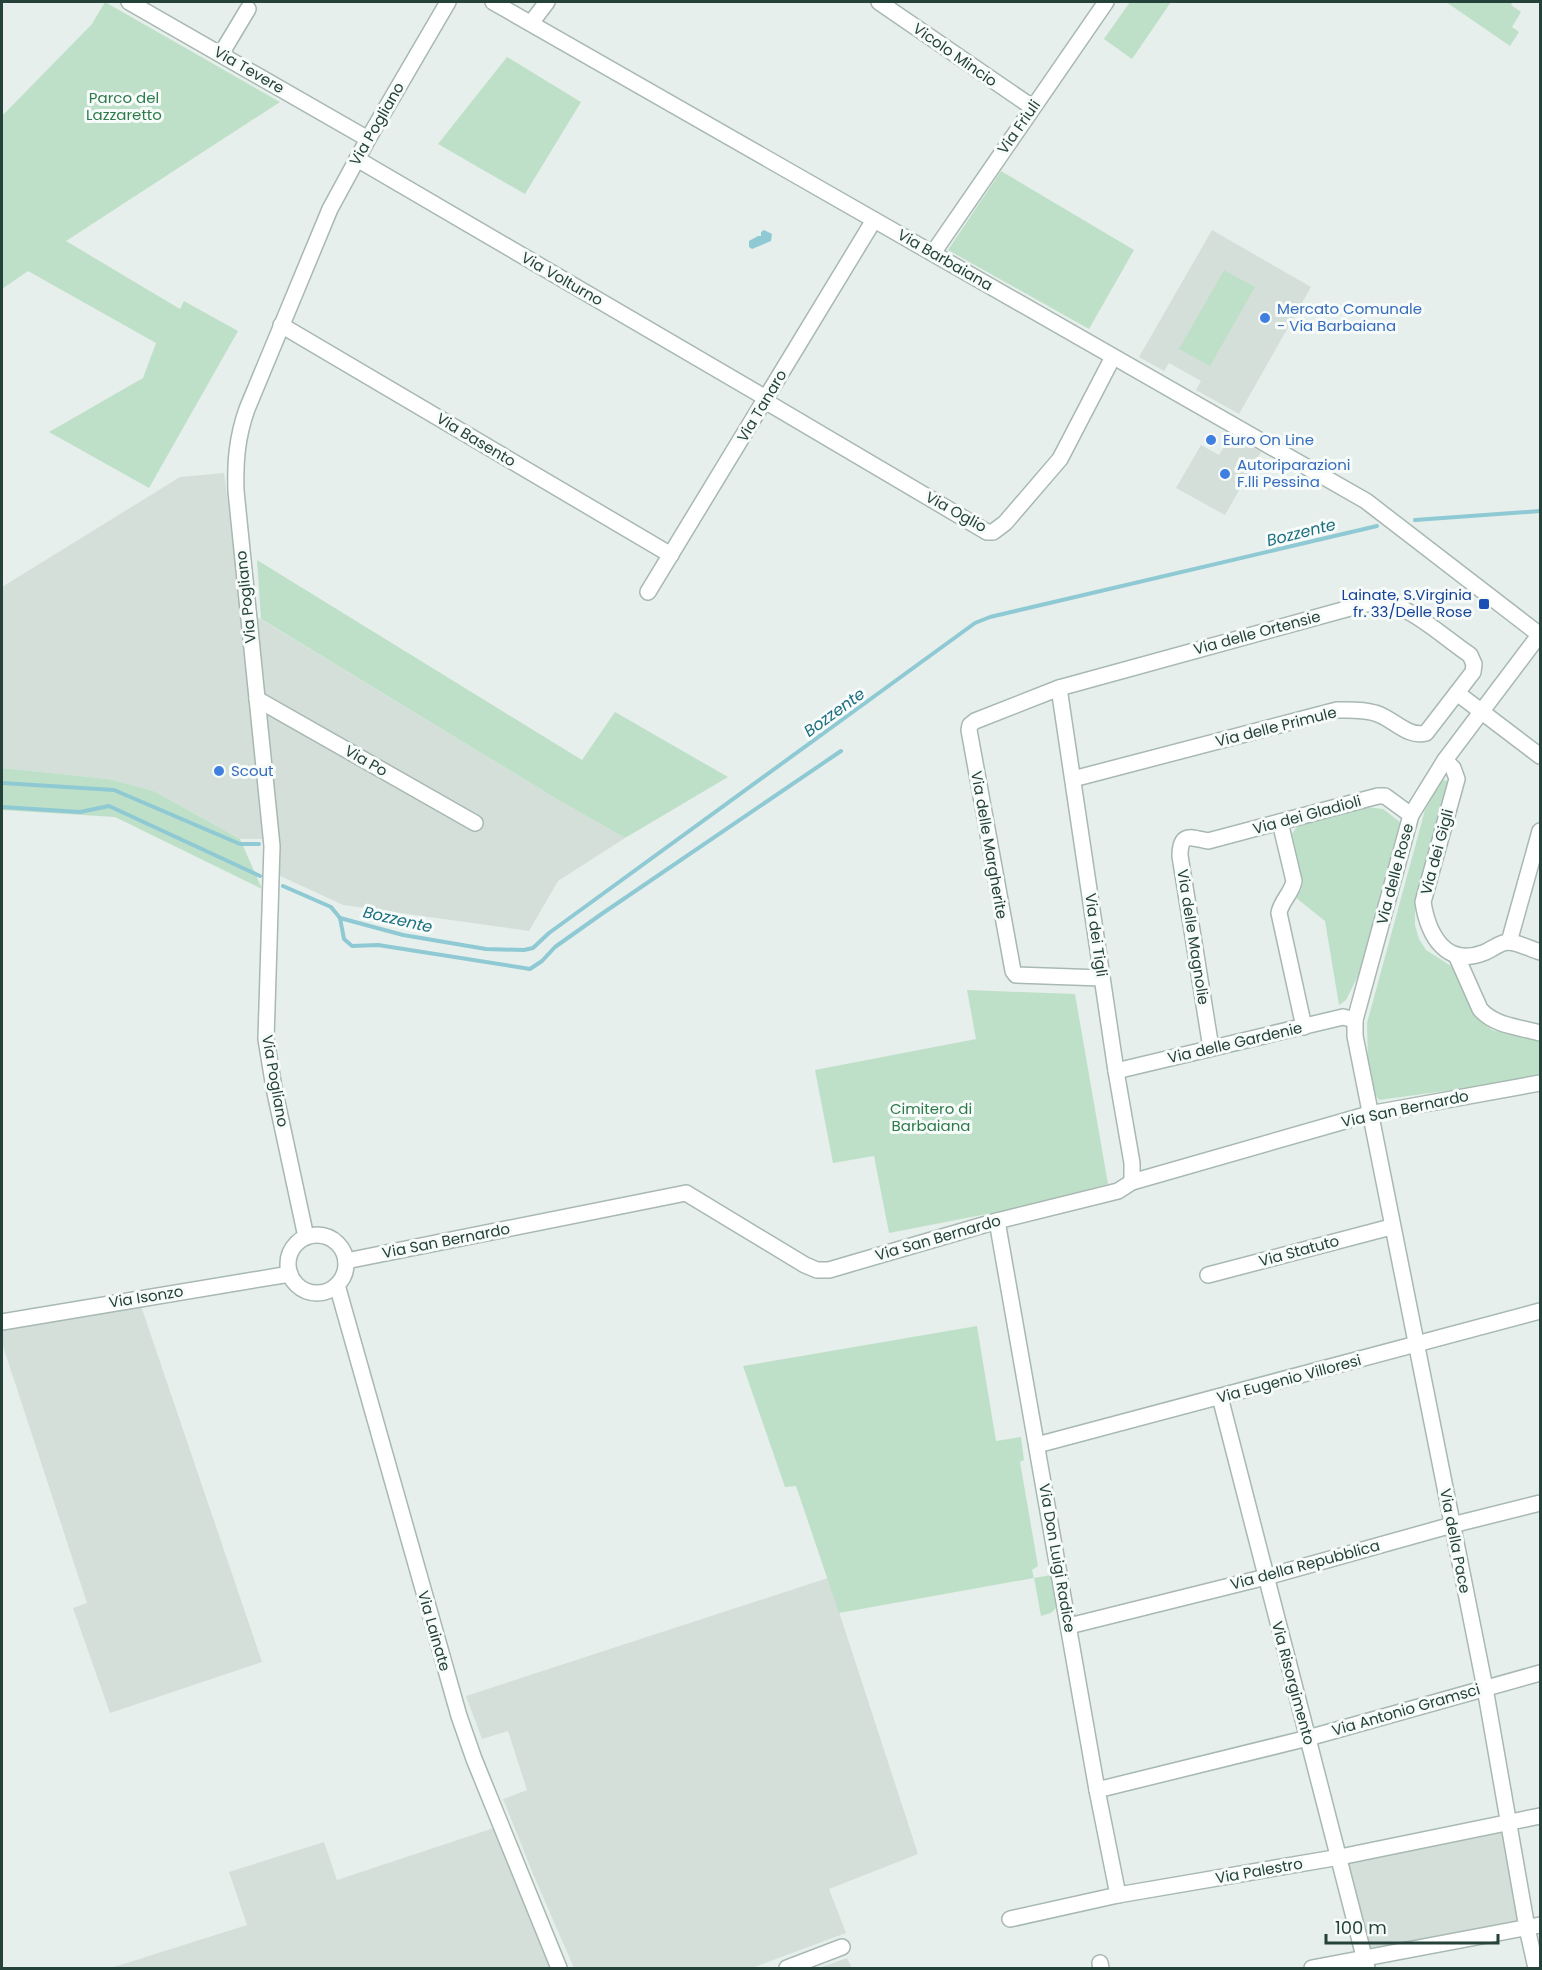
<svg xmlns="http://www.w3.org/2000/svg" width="1542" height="1970" font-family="Poppins,sans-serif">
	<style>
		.built { fill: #d4dfda }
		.green { fill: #bfe0c8 }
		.water { fill: #8ec9d4 }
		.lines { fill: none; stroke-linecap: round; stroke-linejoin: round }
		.stream { stroke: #8ec9d4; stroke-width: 4 }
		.minor-casing { stroke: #a8b8b2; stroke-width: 18 }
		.minor { stroke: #fff; stroke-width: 15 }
		.shop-dot { fill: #3f7fe0; stroke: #f7fbf9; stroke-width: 2 }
		.transit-dot { fill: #1a4fb4; stroke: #f7fbf9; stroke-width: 2 }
		.labels { text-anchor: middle; stroke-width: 6; stroke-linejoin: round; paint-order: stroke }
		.street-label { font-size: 15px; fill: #24423a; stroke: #f7fbf9 }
		.park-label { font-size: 15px; fill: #2d7a4b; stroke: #f7fbf9 }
		.shop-label { font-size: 15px; fill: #366cbe; stroke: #f7fbf9; text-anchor: start }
		.transit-label { font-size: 15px; fill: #164399; stroke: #f7fbf9; text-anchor: end }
		.water-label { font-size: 16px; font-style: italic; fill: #1c6f80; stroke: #f7fbf9 }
	</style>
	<rect width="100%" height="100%" fill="#e6efeb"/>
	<!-- built -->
	<g class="built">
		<path d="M1212,230L1311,287L1239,414L1196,390L1201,381L1169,363L1164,371L1139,357Z"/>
		<path d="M1236,438L1261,452L1225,515L1176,488L1201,445L1219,455L1227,442L1229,443Z"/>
		<path d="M224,473L253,696L266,839H240L154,791L109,779L2,768V587L180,477Z"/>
		<path d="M252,614L560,801L625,838L558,881L529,931L343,905L276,874Z"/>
		<path d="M140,1303L262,1662L110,1713L73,1608L87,1603L2,1343V1328Z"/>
		<path d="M828,1578L918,1854L829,1889L846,1933L752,1968H574L533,1874L503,1799L527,1790L508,1731L482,1739L466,1696Z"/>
		<path d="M497,1827L555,1968H111L247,1925L229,1872L324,1842L337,1880Z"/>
		<path d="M1505,1829L1523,1925L1368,1954L1344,1859Z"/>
		<path d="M847,1958L852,1968H819Z"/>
	</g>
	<!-- green -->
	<g class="green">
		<path d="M105,2L280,102L66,241L180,309L184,301L238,331L149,488L49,432L143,378L156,343L28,271L2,289V116L92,24Z"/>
		<path d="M1130,2H1171L1132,59L1104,39Z"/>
		<path d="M1446,2H1513L1511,5L1521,12L1512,27L1519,32L1510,46Z"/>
		<path d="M507,57L581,102L525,194L438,144Z"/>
		<path d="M1001,171L1134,250L1089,329L948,250Z"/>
		<path d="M1224,270L1255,287L1210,366L1179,349Z"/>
		<path d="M257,560L582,760L615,712L728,777L625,838L560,801L261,619Z"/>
		<path d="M2,768L109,779L154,791L240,839L262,889L115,817L2,810Z"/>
		<path d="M1442,779L1449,782L1415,906V925L1419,939L1426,950L1451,966L1477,1016L1484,1024L1492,1030L1540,1041V1078L1379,1100L1375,1094L1368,1061L1367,1023L1425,810Z"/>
		<path d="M1367,807L1383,809L1400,822L1359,974L1346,1000L1339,1005L1325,921L1295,897L1301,890L1303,883L1292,834L1298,825Z"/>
		<path d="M967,990L1075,994L1108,1184L1018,1208L889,1233L874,1156L833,1163L815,1070L976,1039Z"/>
		<path d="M977,1326L996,1441L1021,1437L1024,1460L1020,1462L1038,1566L1032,1570L1034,1578L1051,1575L1056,1608L1051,1613L1041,1616L1034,1578L839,1613L796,1486L785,1487L743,1366Z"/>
	</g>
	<!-- water -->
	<path class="water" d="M764,230L772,234L771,241L752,249L749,247V241L758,236H761V232Z"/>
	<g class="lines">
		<!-- stream -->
		<g class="stream">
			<path d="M1415,520L1540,511"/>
			<path d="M2,783L114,790L240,844H259"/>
			<path d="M2,807L80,812L109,806L260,876"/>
			<path d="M283,886L331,907L340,918L403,935L486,949L524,950L533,948L549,933L975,623L990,617L1377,526"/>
			<path d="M340,918L344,939L352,946L378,945L530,969L542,961L555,947L603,913L841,751"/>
		</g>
		<defs>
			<g id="minor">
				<path d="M129,2L368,139"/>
				<path d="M493,2L1366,501L1540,635"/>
				<path d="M879,2L1032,107"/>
				<path d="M531,23L547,2"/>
				<path d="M221,54L248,9"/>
				<path d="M357,159L766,398"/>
				<path d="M933,253L1106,2"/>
				<path d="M281,325L671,555"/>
				<path d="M765,401L987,532H993L1005,523L1060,459L1113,357"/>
				<path d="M648,592L874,220"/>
				<path d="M1059,688L1116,1071L1132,1163V1182"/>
				<path d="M1457,693L1540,756"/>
				<path d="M257,699L475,823"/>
				<path d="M1445,760L1453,768L1457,779L1423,902C1428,934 1445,967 1483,953C1492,950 1499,942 1509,942C1519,943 1531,949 1540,952"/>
				<path d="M1073,779L1337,710C1349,710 1362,709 1375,713C1393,718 1407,738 1426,733L1473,672L1474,664L1470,655C1449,641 1413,609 1390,604C1380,602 1371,603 1361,605L1059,688L975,721L970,725L969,730L1013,971L1016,975L1102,978"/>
				<path d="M1280,822L1294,881C1292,893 1281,901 1279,913L1304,1027"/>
				<path d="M1509,942L1540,831"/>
				<path d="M1456,955L1480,1009C1494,1026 1520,1027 1540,1033"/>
				<path d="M1211,1048L1180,856C1180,831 1192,838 1208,841L1378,796H1385L1411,815"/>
				<path d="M1116,1071L1343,1017L1355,1020"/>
				<path d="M997,1221L1097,1790L1118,1895"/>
				<circle cx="317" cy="1264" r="29"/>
				<path d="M306,1237L274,1088L266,1039L272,846L236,491C235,462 237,437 247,409L330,209L368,139L448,2"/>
				<path d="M346,1261L686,1193L805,1265L817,1270H829L997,1221L1118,1191L1132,1182L1369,1114L1540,1083"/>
				<path d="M1208,1275L1391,1227"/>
				<path d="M337,1285L459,1716L474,1759L559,1968"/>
				<path d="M2,1322L290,1274"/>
				<path d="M1220,1397L1367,1968"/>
				<path d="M1037,1445L1540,1311"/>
				<path d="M1069,1626L1266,1577L1452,1525L1540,1503"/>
				<path d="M1097,1790L1308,1738L1540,1673"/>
				<path d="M1010,1919L1118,1895L1340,1857L1540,1816"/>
				<path d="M1100,1963L1101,1968"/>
				<path d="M787,1968L842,1947"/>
				<path d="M1312,1968L1540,1925"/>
				<path d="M1536,1968L1527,1928L1485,1688L1355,1036V1020L1411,815L1445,760L1540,634"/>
			</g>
		</defs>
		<!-- minor casing -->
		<use href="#minor" class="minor-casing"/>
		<!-- minor -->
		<use href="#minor" class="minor"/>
	</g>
	<!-- markers -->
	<g class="shop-dot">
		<circle cx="1265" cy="318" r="6"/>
		<circle cx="1211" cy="440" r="6"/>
		<circle cx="1225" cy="474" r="6"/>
		<circle cx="219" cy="771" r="6"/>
	</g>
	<rect class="transit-dot" x="1478" y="598" width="12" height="12" rx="3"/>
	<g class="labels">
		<!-- street labels -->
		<g class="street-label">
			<text transform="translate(955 55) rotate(35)" y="5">Vicolo Mincio</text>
			<text transform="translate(249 70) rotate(30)" y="5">Via Tevere</text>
			<text transform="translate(377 124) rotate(-60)" y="5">Via Pogliano</text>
			<text transform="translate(1019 127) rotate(-55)" y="5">Via Friuli</text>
			<text transform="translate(945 260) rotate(30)" y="5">Via Barbaiana</text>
			<text transform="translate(562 279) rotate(30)" y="5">Via Volturno</text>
			<text transform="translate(762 406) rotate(-59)" y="5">Via Tanaro</text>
			<text transform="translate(476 440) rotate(31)" y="5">Via Basento</text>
			<text transform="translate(956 512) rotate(29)" y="5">Via Oglio</text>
			<text transform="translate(246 597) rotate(-96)" y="5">Via Pogliano</text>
			<text transform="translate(1257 633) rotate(-15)" y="5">Via delle Ortensie</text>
			<text transform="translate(1276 727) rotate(-14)" y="5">Via delle Primule</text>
			<text transform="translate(366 761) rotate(30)" y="5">Via Po</text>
			<text transform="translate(1307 815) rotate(-15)" y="5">Via dei Gladioli</text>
			<text transform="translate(989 845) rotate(80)" y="5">Via delle Margherite</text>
			<text transform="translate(1437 852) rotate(-75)" y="5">Via dei Gigli</text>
			<text transform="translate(1395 874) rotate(-75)" y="5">Via delle Rose</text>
			<text transform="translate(1096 935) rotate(82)" y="5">Via dei Tigli</text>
			<text transform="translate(1193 937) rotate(81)" y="5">Via delle Magnolie</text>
			<text transform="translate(1235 1043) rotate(-13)" y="5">Via delle Gardenie</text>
			<text transform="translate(275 1081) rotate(80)" y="5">Via Pogliano</text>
			<text transform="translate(1405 1109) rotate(-12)" y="5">Via San Bernardo</text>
			<text transform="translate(938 1238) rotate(-16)" y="5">Via San Bernardo</text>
			<text transform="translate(446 1241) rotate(-11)" y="5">Via San Bernardo</text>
			<text transform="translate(1299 1251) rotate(-15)" y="5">Via Statuto</text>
			<text transform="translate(146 1297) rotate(-9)" y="5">Via Isonzo</text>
			<text transform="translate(1289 1379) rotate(-15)" y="5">Via Eugenio Villoresi</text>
			<text transform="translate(1455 1541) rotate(79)" y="5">Via della Pace</text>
			<text transform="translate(1057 1558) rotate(80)" y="5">Via Don Luigi Radice</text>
			<text transform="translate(1305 1565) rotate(-15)" y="5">Via della Repubblica</text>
			<text transform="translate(434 1631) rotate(74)" y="5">Via Lainate</text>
			<text transform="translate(1293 1683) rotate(75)" y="5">Via Risorgimento</text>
			<text transform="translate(1406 1710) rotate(-16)" y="5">Via Antonio Gramsci</text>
			<text transform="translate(1259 1871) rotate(-10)" y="5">Via Palestro</text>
		</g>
		<!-- park labels -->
		<g class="park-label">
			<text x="124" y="103">Parco del<tspan x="124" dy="17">Lazzaretto</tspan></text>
			<text x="931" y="1114">Cimitero di<tspan x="931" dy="17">Barbaiana</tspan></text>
		</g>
		<!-- shop labels -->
		<g class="shop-label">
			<text x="1277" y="314">Mercato Comunale<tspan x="1277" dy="17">- Via Barbaiana</tspan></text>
			<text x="1223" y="445">Euro On Line</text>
			<text x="1237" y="470">Autoriparazioni<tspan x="1237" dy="17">F.lli Pessina</tspan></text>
			<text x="231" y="776">Scout</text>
		</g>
		<!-- transit labels -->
		<g class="transit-label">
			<text x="1472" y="600">Lainate, S.Virginia<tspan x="1472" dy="17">fr. 33/Delle Rose</tspan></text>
		</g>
		<!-- water labels -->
		<g class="water-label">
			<text transform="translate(1301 532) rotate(-14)" y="6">Bozzente</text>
			<text transform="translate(834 712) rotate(-36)" y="6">Bozzente</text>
			<text transform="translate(398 919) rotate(13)" y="6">Bozzente</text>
		</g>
	</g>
	<!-- border -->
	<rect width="1542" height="1970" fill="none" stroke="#24423a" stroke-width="6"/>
	<!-- scale -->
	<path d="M1326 1934v9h172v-9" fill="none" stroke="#24423a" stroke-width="3"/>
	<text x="1335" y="1934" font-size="18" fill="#24423a" stroke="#f7fbf9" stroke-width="4.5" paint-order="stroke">100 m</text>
</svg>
